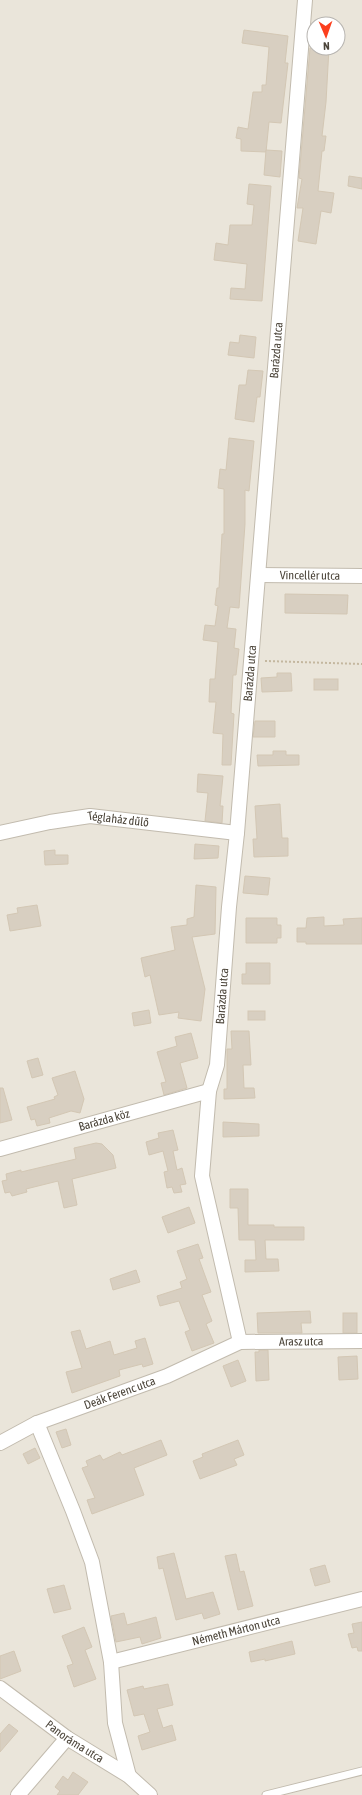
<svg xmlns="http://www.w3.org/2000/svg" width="362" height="1795" font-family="'Asap Condensed',sans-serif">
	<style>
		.residential { fill: #eae5da; fill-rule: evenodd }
		.building { fill: #d8cfc1; stroke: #d3c7b4 }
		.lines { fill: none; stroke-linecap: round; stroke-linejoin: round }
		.service-casing { stroke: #c2bbae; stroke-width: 9 }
		.minor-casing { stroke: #c2bbae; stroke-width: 16 }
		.path { stroke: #c4b79f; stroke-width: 2; stroke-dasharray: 2 2; stroke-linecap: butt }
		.service { stroke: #fff; stroke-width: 7 }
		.minor { stroke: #fff; stroke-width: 14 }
		.labels { text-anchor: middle; stroke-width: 3; stroke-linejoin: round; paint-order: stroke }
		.street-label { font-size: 12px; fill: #4b4439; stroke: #fff }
	</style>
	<rect width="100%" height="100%" fill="#f6f3ec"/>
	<!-- residential -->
	<path class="residential" d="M0,0H362V1795H0ZM314,24H338V48H314Z"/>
	<!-- building -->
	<g class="building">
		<path d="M244,30L288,36L285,63H288L281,123L269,122L266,152L241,151V139L236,138L238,127L248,129L253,92H262V85H266L269,47L242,43Z"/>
		<path d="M310,48H329L326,102L322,136H326L324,151H322L318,191L334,193L331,213L321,211L316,244L298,241L303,208H297L302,179L299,178Z"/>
		<path d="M266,150L282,151L280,177L264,175Z"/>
		<path d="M349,176L362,178V189L348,186Z"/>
		<path d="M249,184L271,186L262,301L230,299L231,288L245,289L247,264L214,260L216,243L228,245L230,225H252L254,205L247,204Z"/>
		<path d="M240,335L256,337L254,358L228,355L230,342L239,343Z"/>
		<path d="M248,370L263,371L260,397H257L254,422L235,419L239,385H246Z"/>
		<path d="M229,438L254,441L249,491L245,490V524L239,608L230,607L227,628L236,629L234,648L239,649L236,675H233L231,713L234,714L231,765H222L223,734L213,733L216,702H209L210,679H215L218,642L203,640L205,625L215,626L218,606L215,605L217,588H219L222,534H224V489L218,488L220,469L226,470Z"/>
		<path d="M285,594L348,595L347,614L285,613Z"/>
		<path d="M277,673H291L292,691L262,692L261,678L277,677Z"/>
		<rect x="314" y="679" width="24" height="11"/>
		<path d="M255,721H275V737H253Z"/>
		<path d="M273,751H286V755H299V765L258,766L257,755H273Z"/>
		<path d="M198,774L223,776L220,806H223L222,823L205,821L208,793L197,792Z"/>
		<path d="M280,804L282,838H288V856L254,857L253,839H257L255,806Z"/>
		<path d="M195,844L219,846L218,858L194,859Z"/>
		<path d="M55,850V855H68V864L45,865L44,851Z"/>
		<path d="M245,876L270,878L268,895L243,893Z"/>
		<path d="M196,885L216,887L215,934L192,937L205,989L201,1021L178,1018L179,1012L159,1015L150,975L145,977L141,958L175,950L171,927L187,925V919L194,917Z"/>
		<path d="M37,905L41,926L10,931L7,915L18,913L17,908Z"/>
		<path d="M324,917V926L344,925L343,919L362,918V944H306V942H297V928H306L307,918Z"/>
		<path d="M246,918H277V925H281V938H277V943H246Z"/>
		<path d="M246,963H270V984H242V974H246Z"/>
		<path d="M149,1010L151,1023L134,1026L132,1013Z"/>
		<rect x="248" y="1011" width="17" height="9"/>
		<path d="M231,1031H249L251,1065H243L244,1088H254L255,1098L224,1099V1089H227V1049H232Z"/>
		<path d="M191,1033L198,1058L180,1063L187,1088L164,1095L161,1083L166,1082L157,1052L177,1046L175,1037Z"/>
		<path d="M38,1058L43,1075L32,1078L27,1061Z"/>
		<path d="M75,1071L84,1099L80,1113L71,1111L49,1118L50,1123L37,1126L35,1119L31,1120L27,1107L55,1099L54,1097L58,1095L52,1078Z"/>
		<path d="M0,1088H3L12,1120L0,1123Z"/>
		<path d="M223,1122L259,1124V1136L223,1137Z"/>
		<path d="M173,1130L178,1150L173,1151L177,1170L182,1168L186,1184L180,1185L182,1192L174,1193L172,1187L167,1188L164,1172L168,1171L163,1151L149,1155L146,1142L159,1138L158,1133Z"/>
		<path d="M96,1143L102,1144L113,1155L116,1168L72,1179L77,1205L64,1208L58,1181L26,1189L27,1192L12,1196L10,1192L5,1193L2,1181L7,1180L6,1174L21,1170V1172L76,1159L74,1148Z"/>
		<path d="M230,1189H248V1225H274V1227H304V1240H265L266,1259H278L279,1271L245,1272V1260H256L255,1240H239L238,1208H230Z"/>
		<path d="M189,1207L195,1223L168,1233L162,1217Z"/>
		<path d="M198,1244L203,1258L199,1259L211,1292L202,1295L212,1321L206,1324L214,1343L192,1351L185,1332L190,1330L179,1301L160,1306L157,1296L182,1288L180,1282L187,1279L177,1251Z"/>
		<path d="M136,1270L140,1282L113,1290L110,1279Z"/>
		<path d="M310,1311L311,1323H301L302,1333H258L257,1313Z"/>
		<rect x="343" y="1313" width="14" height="20"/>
		<path d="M80,1330L86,1349L110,1341L114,1355L137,1348L135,1341L145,1338L153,1364L143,1367L142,1364L119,1370L120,1376L72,1393L66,1372L82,1368L71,1332Z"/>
		<path d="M259,1350H268L269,1380L256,1381L255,1352H259Z"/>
		<path d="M357,1356L358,1379L339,1380L338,1357Z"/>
		<path d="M238,1360L246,1381L231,1387L223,1366Z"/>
		<path d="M66,1429L71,1445L62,1448L56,1432Z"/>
		<path d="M161,1440L167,1455L134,1468L144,1495L92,1514L87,1500L95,1498L82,1468L88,1466L86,1461L100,1455L103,1460L120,1452L122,1455Z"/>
		<path d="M238,1440L244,1455L234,1459L237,1465L200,1479L193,1461L203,1457L202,1454Z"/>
		<path d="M35,1448L40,1458L28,1464L23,1454Z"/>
		<path d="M174,1553L186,1599L213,1592L220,1614L204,1619L202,1613L176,1620L163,1568L159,1569L157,1557Z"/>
		<path d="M236,1554L240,1572L244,1571L253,1606L238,1610L225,1556Z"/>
		<path d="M325,1565L330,1582L315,1586L310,1569Z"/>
		<path d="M64,1585L71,1609L54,1613L47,1589Z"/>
		<path d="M124,1613L127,1625L156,1617L161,1638L142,1644L140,1637L116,1642L111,1616Z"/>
		<path d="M362,1622V1651H358L357,1647L352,1648L348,1634L354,1633L352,1624Z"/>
		<path d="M84,1627L92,1647L85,1650L96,1679L74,1687L67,1666L73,1664L62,1636Z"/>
		<path d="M292,1641L295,1654L265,1661V1659L251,1662L249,1652Z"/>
		<path d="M14,1651L21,1671L0,1679V1656Z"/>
		<path d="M168,1684L173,1705L157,1709L163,1728L172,1725L176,1740L142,1750L138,1736L150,1732L144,1714L134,1716L127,1690L143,1686L144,1689Z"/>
		<path d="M9,1724L18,1731L0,1752V1734Z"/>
		<path d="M73,1772L88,1782L78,1795H57L60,1791L55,1787L63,1776L68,1780Z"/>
	</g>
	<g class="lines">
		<defs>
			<path id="service" d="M266,1795L362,1771"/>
			<g id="minor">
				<path id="s1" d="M259,575L362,576"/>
				<path id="s2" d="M0,833L50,822L90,816L237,833"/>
				<path id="s3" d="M0,1149L209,1091"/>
				<path id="s4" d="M240,1342L202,1176L209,1091L217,1065L229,907L237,833L305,0"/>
				<path d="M37,1423L73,1511L92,1562L111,1662L115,1723L129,1776"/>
				<path id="s5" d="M0,1443L37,1423L167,1376L240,1342L362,1341"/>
				<path id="s6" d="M111,1662L362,1599"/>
				<path id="s7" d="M0,1688L67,1738L129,1776L150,1795"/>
				<path d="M18,1795L67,1738"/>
			</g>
		</defs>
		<!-- service casing -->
		<use href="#service" class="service-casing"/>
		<!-- minor casing -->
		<use href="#minor" class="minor-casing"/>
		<!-- path -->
		<path class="path" d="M265,661L362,664"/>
		<!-- service -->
		<use href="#service" class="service"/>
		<!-- minor -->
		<use href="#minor" class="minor"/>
	</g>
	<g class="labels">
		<!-- street labels -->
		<g class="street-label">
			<text dy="4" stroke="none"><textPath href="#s4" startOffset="1000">Barázda utca</textPath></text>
			<text dy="4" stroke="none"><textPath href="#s1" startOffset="51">Vincellér utca</textPath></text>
			<text dy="4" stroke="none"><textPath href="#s4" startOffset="676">Barázda utca</textPath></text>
			<text dy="4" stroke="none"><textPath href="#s2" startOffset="120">Téglaház dűlő</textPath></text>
			<text dy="4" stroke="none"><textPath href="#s4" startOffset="352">Barázda utca</textPath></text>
			<text dy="4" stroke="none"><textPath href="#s3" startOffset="108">Barázda köz</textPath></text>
			<text dy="4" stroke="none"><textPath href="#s5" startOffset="322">Arasz utca</textPath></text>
			<text dy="4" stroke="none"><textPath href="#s5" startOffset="130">Deák Ferenc utca</textPath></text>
			<text dy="4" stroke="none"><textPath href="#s6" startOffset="129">Németh Márton utca</textPath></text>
			<text dy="4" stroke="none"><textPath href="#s7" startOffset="92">Panoráma utca</textPath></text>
		</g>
	</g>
	<!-- north arrow -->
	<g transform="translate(326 36) rotate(178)"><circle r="19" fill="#ffffff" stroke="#b7b4b0"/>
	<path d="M0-3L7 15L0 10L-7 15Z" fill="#fc3f1d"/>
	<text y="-6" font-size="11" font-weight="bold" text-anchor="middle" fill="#4b4439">N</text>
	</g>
</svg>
